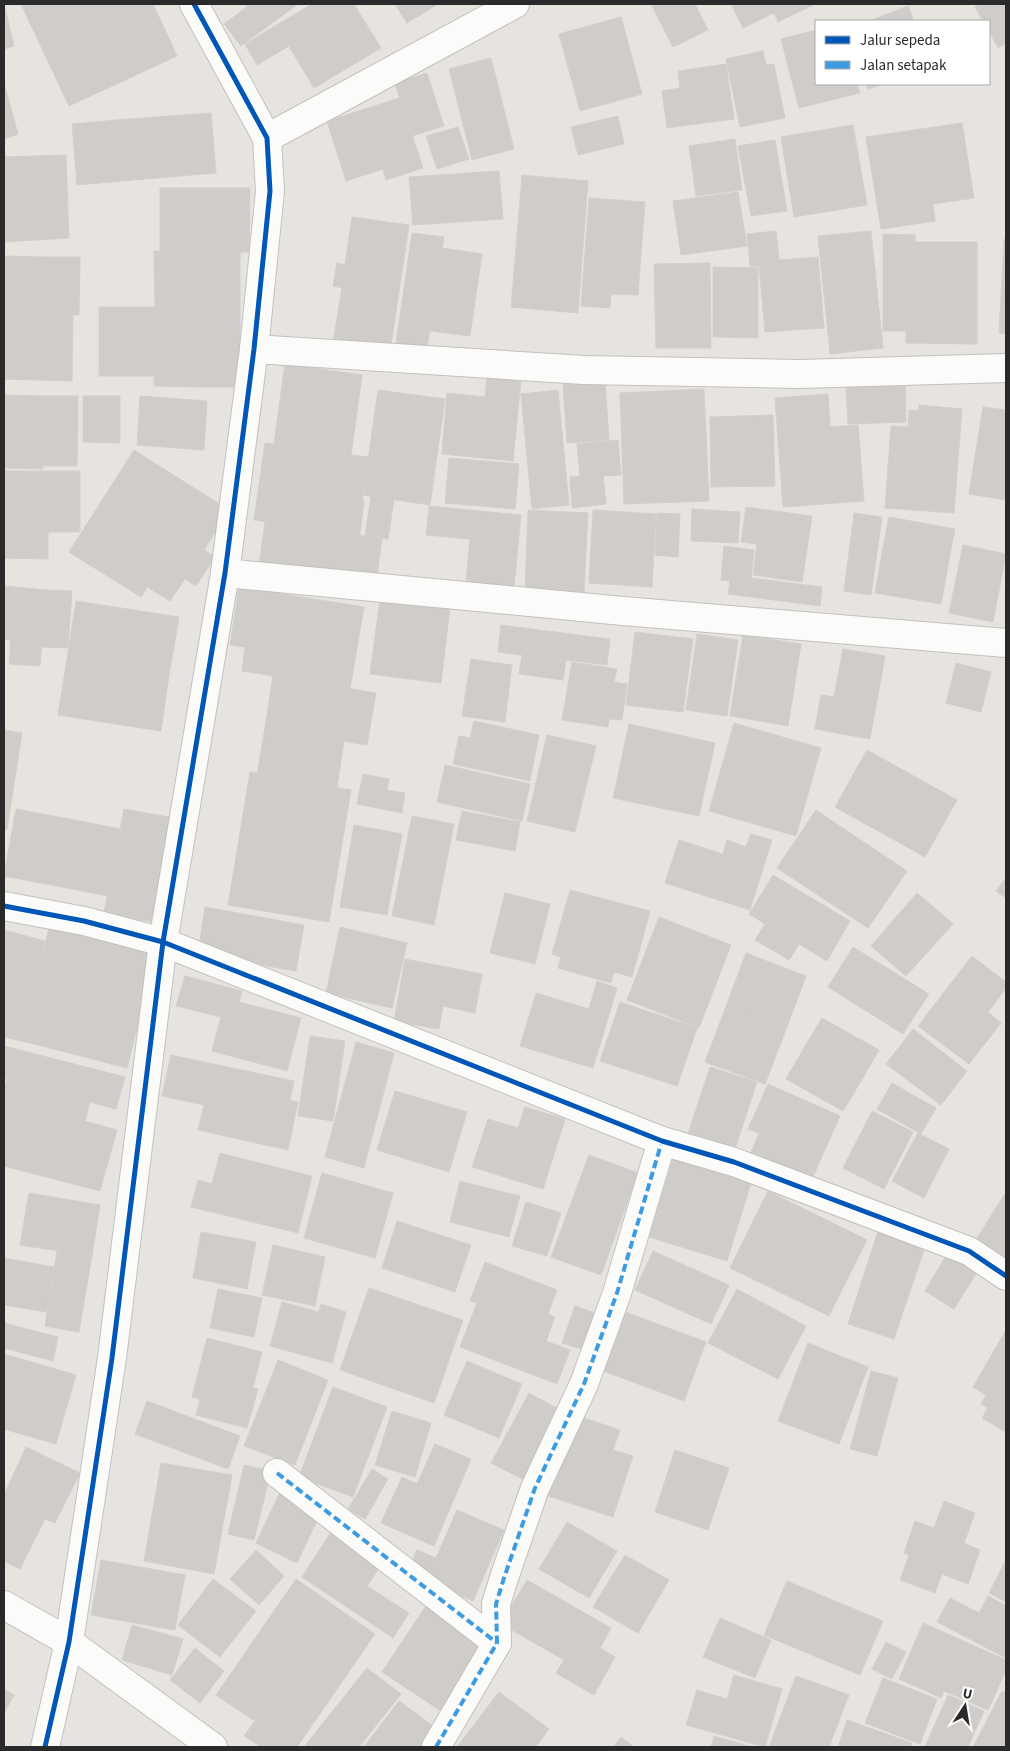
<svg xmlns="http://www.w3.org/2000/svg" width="1010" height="1751" font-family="'Source Sans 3',sans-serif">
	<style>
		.building { fill: #cfccca; stroke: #d2d0cc }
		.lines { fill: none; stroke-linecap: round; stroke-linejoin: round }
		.minor-casing { stroke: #c2c0c0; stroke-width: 30 }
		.minor { stroke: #fbfbfa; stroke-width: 28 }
		.quiet { stroke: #3d9ce1; stroke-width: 4; stroke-dasharray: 8 4; stroke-linecap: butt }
		.cycleway-casing { stroke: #fff; stroke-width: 8 }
		.cycleway { stroke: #0057b8; stroke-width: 5 }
	</style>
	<rect width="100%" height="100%" fill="#e7e4e0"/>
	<!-- building -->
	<g class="building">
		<path d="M4,4L14,46L4,49Z"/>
		<path d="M21,4H153L177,56L69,106Z"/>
		<path d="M244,4H298L241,46L224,24L247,7Z"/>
		<path d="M312,4H354L381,48L314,88L289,46L257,65L245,44Z"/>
		<path d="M395,4H438L407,23Z"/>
		<path d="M651,4H695L708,30L673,47Z"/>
		<path d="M731,4H815L778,22L774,13L743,28Z"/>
		<path d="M980,4H1006V43L998,48L989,31V21H983L975,7Z"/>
		<path d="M908,6L914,21H869Z"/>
		<path d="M621,17L642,94L580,111L559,34Z"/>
		<path d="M816,30V84H857L860,93L799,108L781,39Z"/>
		<path d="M763,51L766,65L774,64L785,118L740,127L726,59Z"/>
		<path d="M491,58L514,149L472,160L449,69Z"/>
		<path d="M726,64L734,119L667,128L662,91L680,88L678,71Z"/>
		<path d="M427,73L444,126L412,136L395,83Z"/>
		<path d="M4,83L18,134L4,139Z"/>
		<path d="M866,84H883L868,89Z"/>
		<path d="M400,98L423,168L386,180L383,169L346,181L327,121Z"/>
		<path d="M211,113L216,173L133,180L128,119Z"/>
		<path d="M618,116L624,144L578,155L571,127Z"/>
		<path d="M128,119L133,180L77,185L72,124Z"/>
		<path d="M962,123L974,198L933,204L935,221L881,229L866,137Z"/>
		<path d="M853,125L867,205L794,217L781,137Z"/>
		<path d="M458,127L469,159L437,169L426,136Z"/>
		<path d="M735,139L742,190L696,196L689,146Z"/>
		<path d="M775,140L787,211L751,216L738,146Z"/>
		<path d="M66,155L69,238L4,242V157Z"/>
		<path d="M499,171L503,219L413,225L409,177Z"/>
		<path d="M522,175L588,181L578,313L511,307Z"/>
		<path d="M160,188H250L249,252H160Z"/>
		<path d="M738,192L747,246L681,255L673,201Z"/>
		<path d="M589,198L645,202L638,295L611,294L610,308L581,306Z"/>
		<path d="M352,217L409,225L390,352L333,343L342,288L333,286L337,263L345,265Z"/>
		<path d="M776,231L779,260L818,257L824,328L765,332L759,266L750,267L747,234Z"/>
		<path d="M871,231L883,348L830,354L818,236Z"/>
		<path d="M412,233L444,237L427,348L396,343Z"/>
		<path d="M883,234L915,235V242H977V344L906,343V331H883Z"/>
		<path d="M1004,239H1006V334L999,333Z"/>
		<path d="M442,248L482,254L470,336L430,331Z"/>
		<path d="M154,251L240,252V308L155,307Z"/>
		<path d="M4,256L44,257L43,314H4Z"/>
		<path d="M44,257H80L79,315L43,314Z"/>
		<path d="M710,263L711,348H656L654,264Z"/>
		<path d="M713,267L758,268V338L713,337Z"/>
		<path d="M99,307H155L154,376H99Z"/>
		<path d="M155,307H193V387L154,386Z"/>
		<path d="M193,307L240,308V387H193Z"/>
		<path d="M4,314H73L72,381L4,379Z"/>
		<path d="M285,364L362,375L351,455L274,444Z"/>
		<path d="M487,377L521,380L513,461L442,454L447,393L485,397Z"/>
		<path d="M605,381L609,440L567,443L563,383Z"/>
		<path d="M905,385L906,422L848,424L846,387Z"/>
		<path d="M704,389L709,501L624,504L620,393Z"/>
		<path d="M378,390L445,399L430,505L363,495Z"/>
		<path d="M558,390L569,505L532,509L521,394Z"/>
		<path d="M828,394L830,427L858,425L864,501L783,507L775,398Z"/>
		<path d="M4,395L44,396V429H4Z"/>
		<path d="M44,396H78L77,466H42Z"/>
		<path d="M83,396H120V443L83,442Z"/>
		<path d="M140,396L207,401L204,450L137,445Z"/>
		<path d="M919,405L962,409L954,513L885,508L891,426L908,427L909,410L919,411Z"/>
		<path d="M983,407L1006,410V500L969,494Z"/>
		<path d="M773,415L775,486L711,487L710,417Z"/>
		<path d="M4,429H44L43,469L4,468Z"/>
		<path d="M618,440L621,475L603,476L606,504L572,508L570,477L580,476L577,444Z"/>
		<path d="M265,443L351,455L345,497L259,485Z"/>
		<path d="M134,450L229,510L204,550L215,557L196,586L185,579L170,601L147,587L141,597L69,552Z"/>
		<path d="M351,455L369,457L362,500L345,497Z"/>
		<path d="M449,458L519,464L515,509L445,503Z"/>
		<path d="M4,471H80V532H48V559L4,558Z"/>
		<path d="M259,485L364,500L360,535L254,520Z"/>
		<path d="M371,496L394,500L388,539L365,536Z"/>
		<path d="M429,506L521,515L514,587L466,582L470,539L426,535Z"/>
		<path d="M746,507L812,516L802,582L753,575L757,544L741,542Z"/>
		<path d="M692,509L740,512L738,543L691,541Z"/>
		<path d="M528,510L588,513L584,592L525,588Z"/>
		<path d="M593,510L656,514L652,587L589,583Z"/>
		<path d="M657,513L680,514L678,557L655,555Z"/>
		<path d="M854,513L882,517L871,595L844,591Z"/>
		<path d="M889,517L955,529L950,554L884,543Z"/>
		<path d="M265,522L325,530L319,575L259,566Z"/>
		<path d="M325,530L382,539L376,583L319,575Z"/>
		<path d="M884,543L950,554L941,604L875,593Z"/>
		<path d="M963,545L1006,554L993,622L949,613Z"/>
		<path d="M724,546L754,550L751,578L822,587L820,606L728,594L730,581L721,580Z"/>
		<path d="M4,586L15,587L11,640L4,639Z"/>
		<path d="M15,587L46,590L40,666L9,664Z"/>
		<path d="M239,587L364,607L350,689L242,671L245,647L230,645Z"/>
		<path d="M46,590L72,591L68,648L42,647Z"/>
		<path d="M380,600L450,608L441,683L370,674Z"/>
		<path d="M76,601L179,617L169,675L67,659Z"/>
		<path d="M501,625L610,639L607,665L566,660L563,680L519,674L522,655L498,652Z"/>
		<path d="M635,632L693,639L683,712L626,705Z"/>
		<path d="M697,634L738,640L727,716L686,710Z"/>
		<path d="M743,635L801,644L788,726L730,716Z"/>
		<path d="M843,649L885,656L870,739L815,729L821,695L834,697Z"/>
		<path d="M67,659L169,675L161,731L58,715Z"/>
		<path d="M471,659L512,665L505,722L462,716Z"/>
		<path d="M572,662L617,669L614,682L627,684L622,720L609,719L608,727L562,720Z"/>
		<path d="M956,663L991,672L981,712L946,703Z"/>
		<path d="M273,676L376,693L367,745L265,728Z"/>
		<path d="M474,721L539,735L530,781L453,764L459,736L470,738Z"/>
		<path d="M734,723L821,748L796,836L709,811Z"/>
		<path d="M629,724L715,743L699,816L613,798Z"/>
		<path d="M265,728L344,742L337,787L257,774Z"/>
		<path d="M4,730L22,733L7,829H4Z"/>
		<path d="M547,735L596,746L575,832L527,821Z"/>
		<path d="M867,750L957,800L925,857L835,807Z"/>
		<path d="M445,765L530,784L522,821L437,802Z"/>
		<path d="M250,772L351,790L329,922L228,905Z"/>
		<path d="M363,774L389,779L387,790L405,793L402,813L357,804Z"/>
		<path d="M16,809L80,821L67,888L4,876Z"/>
		<path d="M124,809L174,818L164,871L114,862Z"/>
		<path d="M816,810L907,871L868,928L777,868Z"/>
		<path d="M462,811L520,822L515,851L456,840Z"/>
		<path d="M412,816L454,824L434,925L392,916Z"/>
		<path d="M80,821L120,829L107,896L67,888Z"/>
		<path d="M354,825L402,834L387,915L340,907Z"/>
		<path d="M751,834L772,840L750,910L665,883L679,840L723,854L727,840L746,847Z"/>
		<path d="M114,862L164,871L154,922L104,913Z"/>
		<path d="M773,875L850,921L827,961L799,944L789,960L755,940L765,924L749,914Z"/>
		<path d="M1006,878V898L996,891Z"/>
		<path d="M570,890L650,911L632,977L614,972L611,983L558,968L561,957L552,954Z"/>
		<path d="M505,893L550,904L535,964L490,953Z"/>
		<path d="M917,893L953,924L906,976L871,946Z"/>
		<path d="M205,907L304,925L296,971L198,954Z"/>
		<path d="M659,917L731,945L699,1028L627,1000Z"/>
		<path d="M50,924L157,951L143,1005L46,981L51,962L41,960Z"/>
		<path d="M340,927L407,943L392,1008L326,993Z"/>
		<path d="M4,930L45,941L41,960L51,962L30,1043L4,1037Z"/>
		<path d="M853,947L929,994L903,1034L828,987Z"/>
		<path d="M746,953L806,976L785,1032L725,1009Z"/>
		<path d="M972,956L1006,982V988L988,1012L1001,1023L969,1064L918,1026Z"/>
		<path d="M405,959L482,974L475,1013L443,1006L439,1029L394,1021Z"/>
		<path d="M185,976L242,991L239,1002L301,1018L287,1071L212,1051L221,1017L176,1006Z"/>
		<path d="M46,981L143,1005L127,1068L30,1043Z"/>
		<path d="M597,981L617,988L593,1068L520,1046L536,993L589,1009Z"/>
		<path d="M620,1002L697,1028L677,1086L600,1061Z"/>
		<path d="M725,1009L785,1032L765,1084L705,1062Z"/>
		<path d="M822,1018L879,1050L861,1081L804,1048Z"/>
		<path d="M913,1029L967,1071L941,1105L886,1064Z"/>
		<path d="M310,1036L345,1041L333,1121L298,1116Z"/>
		<path d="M356,1042L394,1053L364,1168L325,1157Z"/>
		<path d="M4,1046L125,1077L116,1109L90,1102L85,1121L117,1130L100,1191L4,1166V1090L7,1079L4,1078Z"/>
		<path d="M804,1048L861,1081L843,1111L786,1079Z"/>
		<path d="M171,1055L294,1081L290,1100L298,1102L288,1150L198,1130L204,1105L162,1096Z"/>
		<path d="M710,1067L757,1082L734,1152L687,1137Z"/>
		<path d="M892,1083L936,1108L921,1134L877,1109Z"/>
		<path d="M768,1084L840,1116L811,1181L750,1155L759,1133L748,1129Z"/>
		<path d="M395,1091L467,1112L449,1172L377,1150Z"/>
		<path d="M525,1107L565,1119L543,1189L472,1167L488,1119L518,1128Z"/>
		<path d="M872,1111L913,1132L884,1189L843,1168Z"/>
		<path d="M918,1133L949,1149L924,1198L892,1181Z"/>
		<path d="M220,1153L312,1176L298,1233L191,1207L198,1180L212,1184Z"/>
		<path d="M589,1155L638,1173L601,1275L551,1257Z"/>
		<path d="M673,1159L751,1183L727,1261L649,1237Z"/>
		<path d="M322,1173L393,1193L375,1258L304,1238Z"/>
		<path d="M460,1181L520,1196L509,1237L450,1222Z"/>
		<path d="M768,1191L867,1240L829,1316L730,1268Z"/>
		<path d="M1006,1192V1269L971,1248Z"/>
		<path d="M29,1193L100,1205L92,1256L20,1245Z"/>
		<path d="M526,1202L561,1213L547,1256L512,1246Z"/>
		<path d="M397,1221L471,1245L455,1292L382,1268Z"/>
		<path d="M878,1231L925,1247L894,1339L848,1324Z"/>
		<path d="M201,1232L256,1242L247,1289L193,1278Z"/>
		<path d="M273,1245L325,1257L315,1306L262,1295Z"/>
		<path d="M57,1251L92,1256L79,1332L45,1326Z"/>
		<path d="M653,1251L729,1285L711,1324L635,1290Z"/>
		<path d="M947,1254L977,1272L954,1309L925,1291Z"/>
		<path d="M4,1258L54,1267L47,1312L4,1305Z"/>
		<path d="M485,1262L557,1290L548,1314L555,1317L546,1341L570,1350L557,1384L460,1347L477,1303L470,1301Z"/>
		<path d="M369,1288L463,1320L434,1403L340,1370Z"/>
		<path d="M218,1289L262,1298L254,1337L210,1328Z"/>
		<path d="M737,1289L806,1326L778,1379L708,1343Z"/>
		<path d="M282,1302L319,1312L321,1304L346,1312L332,1363L270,1346Z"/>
		<path d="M575,1306L603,1316L591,1352L562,1343Z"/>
		<path d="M620,1310L706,1342L684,1401L598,1369Z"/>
		<path d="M4,1323L58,1337L53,1361L4,1348Z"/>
		<path d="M1006,1330V1432L982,1418L988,1408L981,1404L986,1395L973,1387Z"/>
		<path d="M207,1338L262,1352L253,1388L258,1389L247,1428L196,1415L200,1399L192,1397Z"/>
		<path d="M808,1343L868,1367L839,1444L778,1421Z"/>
		<path d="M4,1354L76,1375L56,1444L4,1429Z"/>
		<path d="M278,1360L328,1380L295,1465L244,1446Z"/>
		<path d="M467,1361L522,1384L499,1438L444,1415Z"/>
		<path d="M871,1371L898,1378L877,1456L850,1449Z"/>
		<path d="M333,1387L387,1407L353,1497L299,1477Z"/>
		<path d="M529,1393L566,1413L528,1482L491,1463Z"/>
		<path d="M147,1401L240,1436L228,1469L135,1434Z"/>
		<path d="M392,1411L431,1423L415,1477L375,1465Z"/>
		<path d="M572,1414L620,1430L613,1450L633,1456L613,1517L545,1495Z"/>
		<path d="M435,1444L471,1459L434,1546L381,1523L402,1477L417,1484Z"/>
		<path d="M26,1447L80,1473L55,1523L45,1519L20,1569L4,1561V1495Z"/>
		<path d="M675,1450L729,1468L708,1530L655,1512Z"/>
		<path d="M161,1463L232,1475L214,1574L144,1561Z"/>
		<path d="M244,1465L271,1471L254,1540L228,1534Z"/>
		<path d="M372,1469L388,1479L365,1519L348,1509Z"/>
		<path d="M281,1490L322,1510L297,1563L256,1543Z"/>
		<path d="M944,1501L975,1513L964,1543L980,1550L968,1584L942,1574L935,1593L900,1580L909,1555L904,1553L915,1521L934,1528Z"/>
		<path d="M457,1510L504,1530L473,1601L407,1572L417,1550L436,1558Z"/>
		<path d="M567,1522L617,1551L589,1598L539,1569Z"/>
		<path d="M331,1532L381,1565L367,1586L409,1613L393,1638L302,1577Z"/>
		<path d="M256,1550L284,1576L259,1605L230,1579Z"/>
		<path d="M625,1555L669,1580L638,1633L593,1607Z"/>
		<path d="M101,1560L185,1575L175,1630L91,1615Z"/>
		<path d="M1006,1560V1602L989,1593Z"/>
		<path d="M213,1579L256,1611L220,1657L178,1625Z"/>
		<path d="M296,1579L375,1634L297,1747H261L244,1736L255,1721L216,1695Z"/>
		<path d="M527,1580L611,1628L600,1648L615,1657L594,1695L556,1673L564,1660L501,1624Z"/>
		<path d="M787,1581L883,1621L860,1675L764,1635Z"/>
		<path d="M988,1596L1006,1606V1658L937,1622L950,1598L979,1613Z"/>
		<path d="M426,1606L484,1645L441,1711L382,1672Z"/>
		<path d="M720,1618L771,1640L755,1678L703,1657Z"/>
		<path d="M923,1623L1006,1660V1670L988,1710L944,1691L941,1698L899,1679Z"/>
		<path d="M132,1625L183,1639L172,1675L122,1660Z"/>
		<path d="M886,1642L906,1652L892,1679L872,1669Z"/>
		<path d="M195,1648L224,1671L200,1703L170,1680Z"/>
		<path d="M367,1668L401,1694L359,1747H304Z"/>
		<path d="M734,1675L782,1689L765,1747L686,1725L697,1690L727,1699Z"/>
		<path d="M796,1676L849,1695L829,1747H769Z"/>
		<path d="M883,1678L937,1699L920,1744L865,1723Z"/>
		<path d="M4,1689L14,1695L4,1713Z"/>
		<path d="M1002,1691L1006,1693V1747H973Z"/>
		<path d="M499,1692L549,1729L536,1747H457Z"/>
		<path d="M948,1695L984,1711L968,1747H925Z"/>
		<path d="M399,1701L437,1729L423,1747H364Z"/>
		<path d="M847,1720L912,1743L910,1747H838Z"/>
		<path d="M714,1736L753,1747H711Z"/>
		<path d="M621,1737L634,1747H613Z"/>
	</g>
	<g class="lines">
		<defs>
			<g id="minor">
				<path d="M267,138L515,4"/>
				<path d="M254,349L584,370L799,374L1006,368"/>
				<path d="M225,573L623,611L1006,643"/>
				<path d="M4,906L84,921L163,942L662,1141L734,1162L969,1251L1006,1276"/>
				<path d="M277,1473L497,1643"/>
				<path d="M4,1605L69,1642L213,1747"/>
				<path d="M45,1747L69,1642L112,1358L163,942L225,573L254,349L270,191L267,138L194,4"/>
				<path d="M436,1747L497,1643L496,1604L504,1578L535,1488L584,1384L617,1293L662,1141"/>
			</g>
		</defs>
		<!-- minor casing -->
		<use href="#minor" class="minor-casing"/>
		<!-- minor -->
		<use href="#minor" class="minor"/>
		<!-- quiet -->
		<g class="quiet">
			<path d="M277,1473L497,1643"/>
			<path d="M436,1747L497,1643L496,1604L504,1578L535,1488L584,1384L617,1293L662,1141"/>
		</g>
		<defs>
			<g id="cycleway">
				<path d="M4,906L84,921L163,942L662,1141L734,1162L969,1251L1006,1276"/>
				<path d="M45,1747L69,1642L112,1358L163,942L225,573L254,349L270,191L267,138L194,4"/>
			</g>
		</defs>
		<!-- cycleway casing -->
		<use href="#cycleway" class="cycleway-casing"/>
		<!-- cycleway -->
		<use href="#cycleway" class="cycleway"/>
	</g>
	<!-- border -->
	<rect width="1010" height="1751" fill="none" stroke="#2a2a2a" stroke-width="10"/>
	<!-- legend -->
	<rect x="815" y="20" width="175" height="65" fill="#ffffff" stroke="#aaaaaa"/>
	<rect x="825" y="36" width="25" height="8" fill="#0057b8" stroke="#aaaaaa"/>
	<text x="860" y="45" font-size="15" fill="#2a2a2a">Jalur sepeda</text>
	<rect x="825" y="61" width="25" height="8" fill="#3d9ce1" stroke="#aaaaaa"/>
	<text x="860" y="70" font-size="15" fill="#2a2a2a">Jalan setapak</text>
	<!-- north arrow -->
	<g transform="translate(965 1706) rotate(12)" stroke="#ffffff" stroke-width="4" paint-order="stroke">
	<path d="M0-4L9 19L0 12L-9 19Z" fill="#2a2a2a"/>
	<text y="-8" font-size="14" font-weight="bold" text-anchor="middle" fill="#2a2a2a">U</text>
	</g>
</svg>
